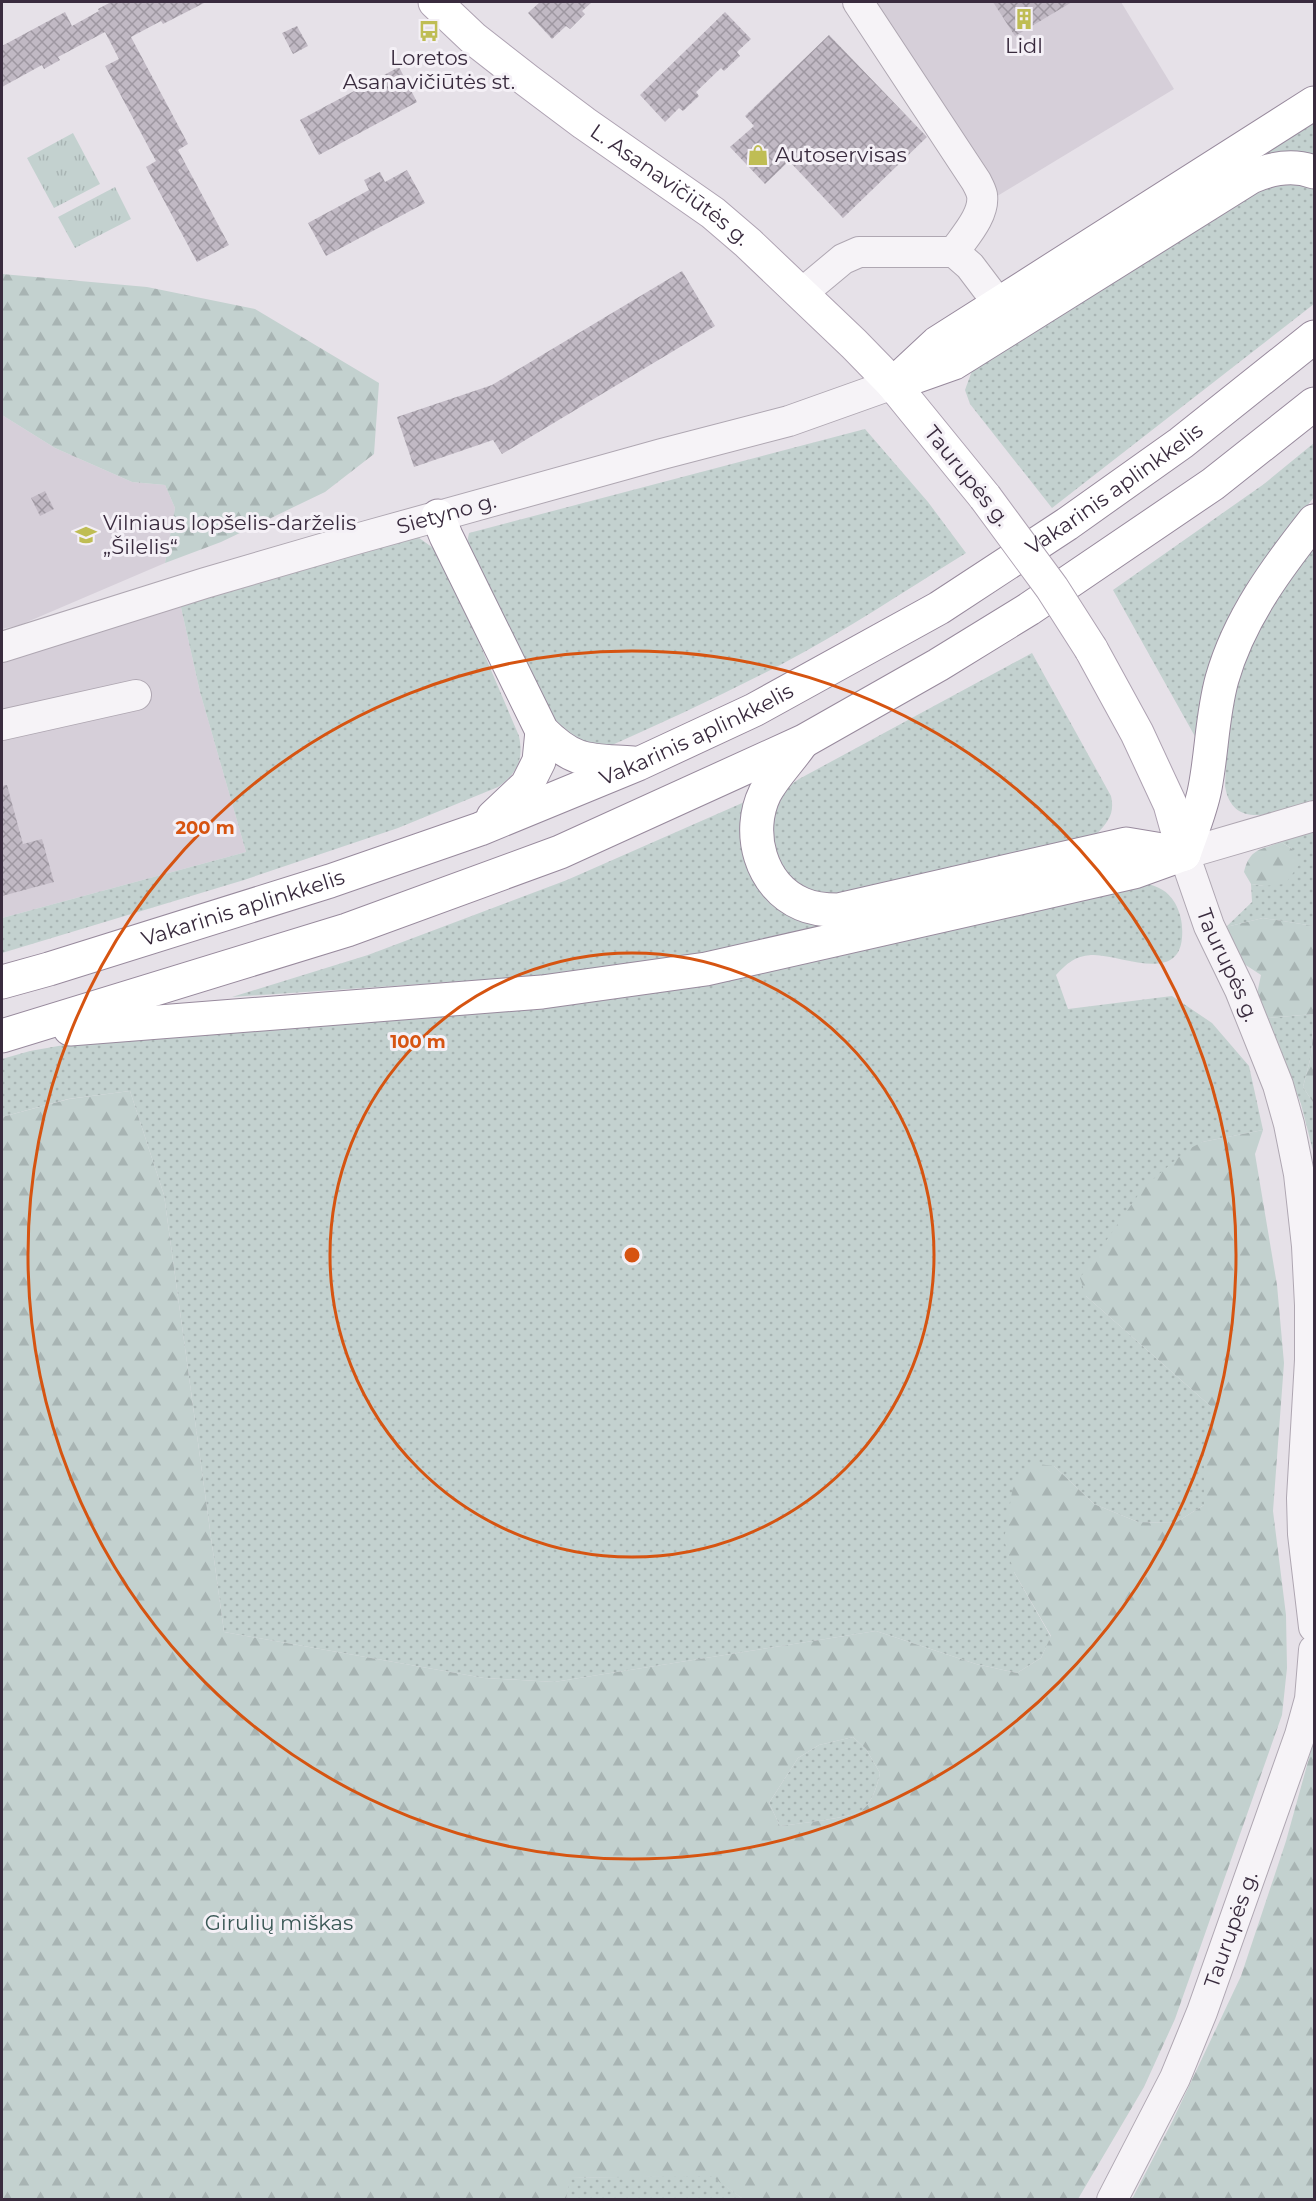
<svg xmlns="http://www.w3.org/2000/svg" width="1316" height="2201" font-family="Montserrat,sans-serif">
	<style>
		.built { fill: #d6cfd9 }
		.grass { fill: url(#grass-dots) }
		.forest { fill: url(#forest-firs); fill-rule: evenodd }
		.park { fill: url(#park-tufts) }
		.building { fill: url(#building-cross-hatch) }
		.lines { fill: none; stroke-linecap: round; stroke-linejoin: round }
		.minor-casing { stroke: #afa7b2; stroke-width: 32 }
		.major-casing { stroke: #aea2b2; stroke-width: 35 }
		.highway-casing { stroke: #988a9d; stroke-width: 35 }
		.minor { stroke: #f6f3f7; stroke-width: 30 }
		.major { stroke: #fff; stroke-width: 33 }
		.highway { stroke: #fff; stroke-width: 33 }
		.major-bridge-casing { stroke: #aea2b2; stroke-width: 35; stroke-linecap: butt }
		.major-bridge { stroke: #fff; stroke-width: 33 }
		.ring { fill: none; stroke: #d65411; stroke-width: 3 }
		.labels { text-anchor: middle; stroke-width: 6; stroke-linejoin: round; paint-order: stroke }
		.poi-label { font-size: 21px; fill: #392b3e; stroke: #f4f0f6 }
		.street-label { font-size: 21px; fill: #392b3e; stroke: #f4f0f6 }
		.park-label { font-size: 21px; fill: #3a5856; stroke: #f4f0f6 }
		.centre { fill: #d65411; stroke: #f4f0f6; stroke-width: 3 }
		.ring-label { font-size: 18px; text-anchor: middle; font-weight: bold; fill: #d65411; stroke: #f4f0f6; stroke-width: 6; stroke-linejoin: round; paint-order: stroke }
	</style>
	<defs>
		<pattern id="grass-dots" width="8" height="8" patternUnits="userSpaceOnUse" patternTransform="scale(1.5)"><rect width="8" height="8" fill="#c3d1cf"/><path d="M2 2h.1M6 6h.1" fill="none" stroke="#a8b4b3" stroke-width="1.8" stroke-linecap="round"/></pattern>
		<pattern id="forest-firs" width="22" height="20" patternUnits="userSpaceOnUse" patternTransform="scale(1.5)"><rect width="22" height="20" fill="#c3d1cf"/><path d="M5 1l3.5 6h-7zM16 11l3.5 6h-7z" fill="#a8b4b3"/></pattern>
		<pattern id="park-tufts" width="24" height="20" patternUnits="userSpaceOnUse" patternTransform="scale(1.5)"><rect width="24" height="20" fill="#c3d1cf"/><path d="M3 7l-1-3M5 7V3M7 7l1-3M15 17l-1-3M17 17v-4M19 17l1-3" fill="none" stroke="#a8b4b3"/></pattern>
		<pattern id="building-cross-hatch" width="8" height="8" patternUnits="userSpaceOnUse" patternTransform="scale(1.5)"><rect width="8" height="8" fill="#c1b9c4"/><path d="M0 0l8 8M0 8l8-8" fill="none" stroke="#9e97a1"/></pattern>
	</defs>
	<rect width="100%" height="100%" fill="#e6e1e8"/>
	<!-- built -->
	<g class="built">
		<path d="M868,2H1121L1174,89L994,198Z"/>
		<path d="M2,415L55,448L132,482L165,485L175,508L165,563L20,625L2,629Z"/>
		<path d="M180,603L200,692L246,852L2,918V658Z"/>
	</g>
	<!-- grass -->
	<g class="grass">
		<path d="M1314,120V160L1269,156L1263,152Z"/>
		<path d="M1277,181L1314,188V304L1052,508L970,404L965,390L973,368L1261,186Z"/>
		<path d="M865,429L928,502L966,553C905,591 845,631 782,664C723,695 662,723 601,750L560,734L466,548L469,533Z"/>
		<path d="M1314,443V497L1250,579L1234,606L1220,636L1197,740L1113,590L1264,484Z"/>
		<path d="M415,535L436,550L448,569L519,736C524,761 517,773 498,787L398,828L244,880L2,953V918L246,852L200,692L180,603Z"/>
		<path d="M1314,541V801C1283,809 1233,835 1225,786L1228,714L1253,628Z"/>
		<path d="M1032,653L1111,796C1115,814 1108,822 1096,835L831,896L814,892L798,884L785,872L776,857L771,822L783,790L799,779Z"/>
		<path d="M749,800L743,837L829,924L714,952L552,975L232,997L368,955L567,880Z"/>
		<path d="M1314,830V926L1263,918L1226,927L1252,902L1251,884L1264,886L1292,849L1281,842Z"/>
		<path d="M1145,883C1159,887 1167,890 1175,903C1181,914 1183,925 1182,938C1178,985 1118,953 1091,955C1075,956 1066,964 1056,975L1068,1009L1172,996L1212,1023L1249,1066L1263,1130L1202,1142L1086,1296L1216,1411L1204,1453V1505L1175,1523L1138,1522L1094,1504L1054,1466L1014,1572L1051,1637L1041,1658L1017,1673L976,1664L876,1631L554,1682L484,1678L224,1632L164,1195L130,1091L68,1099L2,1117V1059L30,1051L115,1036L309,1017Z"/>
		<path d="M1314,1014L1311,1056L1303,1087L1314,1104V1155L1301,1104L1267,1018Z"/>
		<path d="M853,1737L866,1749L880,1773C877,1786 873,1802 861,1811C850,1818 796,1824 780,1826L769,1803L798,1758L819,1745Z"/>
		<path d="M711,2175L743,2199L566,2200L569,2178Z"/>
	</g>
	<!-- forest -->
	<g class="forest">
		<path d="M2,274L147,287L255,309L379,383L374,454L325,492L221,542L165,563L175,508L165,485L132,482L55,448L2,415Z"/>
		<path d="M1281,842L1292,849L1299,865L1285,884L1264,886L1251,884L1244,872C1250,848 1260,850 1281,842Z"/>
		<path d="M1263,918L1314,926V1014L1267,1018L1257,994L1261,975L1238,960L1226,927Z"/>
		<path d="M1314,1019V1104L1303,1087L1311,1056Z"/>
		<path d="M130,1091L164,1195L224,1632L484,1678L554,1682L876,1631L976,1664L1017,1673L1041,1658L1051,1636L1014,1572L1004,1540L1014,1480L1030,1463L1054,1466L1094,1504L1138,1522L1175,1523L1204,1505V1453L1216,1411L1086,1296L1080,1278L1143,1188L1187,1150L1202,1142L1263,1130L1255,1154L1277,1285L1284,1363L1273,1511L1286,1615L1287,1668L1282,1715L1175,2019L1144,2087L1078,2199H743L711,2176L570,2178L566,2200L2,2199V1117L69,1099ZM853,1737L866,1749L880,1773C877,1786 873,1802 861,1811C851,1818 795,1824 780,1826L769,1803L798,1758L819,1745Z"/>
		<path d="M1314,1740V2199H1132L1172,2122L1241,1976L1286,1841Z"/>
	</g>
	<!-- park -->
	<g class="park">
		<path d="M73,133L100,184L54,208L27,158Z"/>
		<path d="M115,187L131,219L75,248L58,217Z"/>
	</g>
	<!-- building -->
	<g class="building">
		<path d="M111,2H206L163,24L161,21L131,37L188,144L178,150L229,245L197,262L146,167L156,161L105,66L119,59L105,32L58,57L60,60L44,69L42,65L2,87V46L65,12L72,26L99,11L98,9Z"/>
		<path d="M540,2H592L582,11L585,14L570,29L566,26L552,39L528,13Z"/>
		<path d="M993,2H1072L1015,36Z"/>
		<path d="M725,12L751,39L737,52L740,56L724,71L721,68L696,92L699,96L683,111L679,108L665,122L640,95Z"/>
		<path d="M297,26L308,46L293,54L282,33Z"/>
		<path d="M829,35L927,137L843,218L789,161L765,184L730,147L754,126L745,116Z"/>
		<path d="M399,67L417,102L319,155L300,120Z"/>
		<path d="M407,170L425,203L326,256L308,223L369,190L364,180L380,172L385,182Z"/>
		<path d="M682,271L715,326L502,454L493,440L414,467L397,417L492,385Z"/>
		<path d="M45,491L54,509L40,516L31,498Z"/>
		<path d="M7,785L23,844L42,839L54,882L2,896V786Z"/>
	</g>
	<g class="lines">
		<defs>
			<g id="minor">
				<path d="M858,2L976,181C978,185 981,190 982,195C985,215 964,237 954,252"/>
				<path d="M801,294L843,259L859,252H954L970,266L998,303"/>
				<path id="s1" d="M2,647L205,583L349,541L662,454L789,421L893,384"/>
				<path d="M2,725L136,695"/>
				<path id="s2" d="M1314,816L1184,854L1209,926L1240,990L1278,1085L1289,1124L1299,1174L1307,1246L1310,1305V1360L1302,1498L1303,1534L1314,1627"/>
				<path id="s3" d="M1112,2200L1175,2078L1202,2012L1300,1735L1310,1699L1314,1650"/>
			</g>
			<g id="major">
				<path id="s4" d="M435,2L473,38L528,81L584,123L713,213L748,243L854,344L893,384L985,497"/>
				<path d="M1091,649L1137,733L1170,804L1184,854"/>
			</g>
			<g id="highway">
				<path d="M906,380L954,363L1251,177C1272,168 1293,164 1314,172"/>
				<path d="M893,384L937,343L1314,103"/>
				<path d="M438,516L446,536L542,731C575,764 589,760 633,763"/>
				<path d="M801,744C790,760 774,776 765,793C746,832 760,886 802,904C813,909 826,910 838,910L1126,844L1180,853"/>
				<path d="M493,817L527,785L539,761L542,731"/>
				<path d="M1184,854C1191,833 1201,810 1205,788C1212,752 1212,715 1222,679C1239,619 1276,569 1314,521"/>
				<path id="s5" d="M2,982L49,969L330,881L480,829L638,764L754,710L939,608L1067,524L1181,443L1314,337"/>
				<path d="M70,1029L542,992L706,969L1134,872L1184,854"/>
				<path d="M2,1036L347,930L560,852L804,741L938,665L1029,609L1213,484L1314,404"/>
			</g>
		</defs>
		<!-- minor casing -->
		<use href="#minor" class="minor-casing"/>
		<!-- major casing -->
		<use href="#major" class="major-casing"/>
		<!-- highway casing -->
		<use href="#highway" class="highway-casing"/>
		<!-- minor -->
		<use href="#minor" class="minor"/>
		<!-- major -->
		<use href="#major" class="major"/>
		<!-- highway -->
		<use href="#highway" class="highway"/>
		<defs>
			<path id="major-bridge" d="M985,497L1052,588L1091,649"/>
		</defs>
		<!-- major-bridge casing -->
		<use href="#major-bridge" class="major-bridge-casing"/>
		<!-- major-bridge -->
		<use href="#major-bridge" class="major-bridge"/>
	</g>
	<!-- distance rings -->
	<g class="ring">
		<circle cx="632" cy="1255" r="302"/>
		<circle cx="632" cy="1255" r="604"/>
	</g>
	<!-- icons -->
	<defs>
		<symbol id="building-bare" viewBox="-9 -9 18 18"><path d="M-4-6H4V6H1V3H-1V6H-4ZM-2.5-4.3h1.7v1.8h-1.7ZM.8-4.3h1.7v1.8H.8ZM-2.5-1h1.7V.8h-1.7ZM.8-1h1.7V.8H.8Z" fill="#bfbd54" stroke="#f4f0f6" stroke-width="2.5" paint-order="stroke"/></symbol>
		<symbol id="bus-bare" viewBox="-9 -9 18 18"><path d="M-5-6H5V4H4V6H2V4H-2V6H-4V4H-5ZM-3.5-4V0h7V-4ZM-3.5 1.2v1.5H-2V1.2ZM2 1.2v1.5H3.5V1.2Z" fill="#bfbd54" stroke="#f4f0f6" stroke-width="2.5" paint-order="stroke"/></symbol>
		<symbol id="shop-bare" viewBox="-9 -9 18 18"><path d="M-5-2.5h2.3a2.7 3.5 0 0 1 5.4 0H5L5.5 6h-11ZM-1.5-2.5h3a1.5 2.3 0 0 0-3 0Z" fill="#bfbd54" stroke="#f4f0f6" stroke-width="2.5" paint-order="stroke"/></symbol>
		<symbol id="school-bare" viewBox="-9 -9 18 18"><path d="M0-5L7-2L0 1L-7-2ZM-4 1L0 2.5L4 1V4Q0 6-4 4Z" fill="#bfbd54" stroke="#f4f0f6" stroke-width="2.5" paint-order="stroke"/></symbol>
	</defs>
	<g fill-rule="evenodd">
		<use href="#building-bare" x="1009" y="4" width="30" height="30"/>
		<use href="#bus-bare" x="414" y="16" width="30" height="30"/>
		<use href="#shop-bare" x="743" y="140" width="30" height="30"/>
		<use href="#school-bare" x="71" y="520" width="30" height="30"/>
	</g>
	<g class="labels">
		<!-- poi labels -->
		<g class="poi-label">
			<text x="1024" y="53">Lidl</text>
			<text x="429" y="65">Loretos<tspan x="429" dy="24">Asanavičiūtės st.</tspan></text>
			<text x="775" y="162" text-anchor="start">Autoservisas</text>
			<text x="103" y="530" text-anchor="start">Vilniaus lopšelis-darželis<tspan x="103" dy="24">„Šilelis“</tspan></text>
		</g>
		<!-- street labels -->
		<g class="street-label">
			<text dy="7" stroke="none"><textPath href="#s4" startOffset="298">L. Asanavičiūtės g.</textPath></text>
			<text transform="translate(967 476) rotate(51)" y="7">Taurupės g.</text>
			<text dy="7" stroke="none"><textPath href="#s5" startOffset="1224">Vakarinis aplinkkelis</textPath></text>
			<text dy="7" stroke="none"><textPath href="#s1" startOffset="464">Sietyno g.</textPath></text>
			<text dy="7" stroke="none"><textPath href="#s5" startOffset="738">Vakarinis aplinkkelis</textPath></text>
			<text dy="7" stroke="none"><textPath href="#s5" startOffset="252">Vakarinis aplinkkelis</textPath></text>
			<text dy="7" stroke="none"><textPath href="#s2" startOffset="255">Taurupės g.</textPath></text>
			<text dy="7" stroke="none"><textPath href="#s3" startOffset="296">Taurupės g.</textPath></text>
		</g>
		<!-- park labels -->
		<g class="park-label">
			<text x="279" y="1930">Girulių miškas</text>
		</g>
	</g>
	<circle cx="632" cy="1255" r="9" class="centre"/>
	<g class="ring-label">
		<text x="205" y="834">200 m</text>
		<text x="418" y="1048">100 m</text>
	</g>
	<!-- border -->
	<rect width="1316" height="2201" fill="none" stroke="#392b3e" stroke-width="6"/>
</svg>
